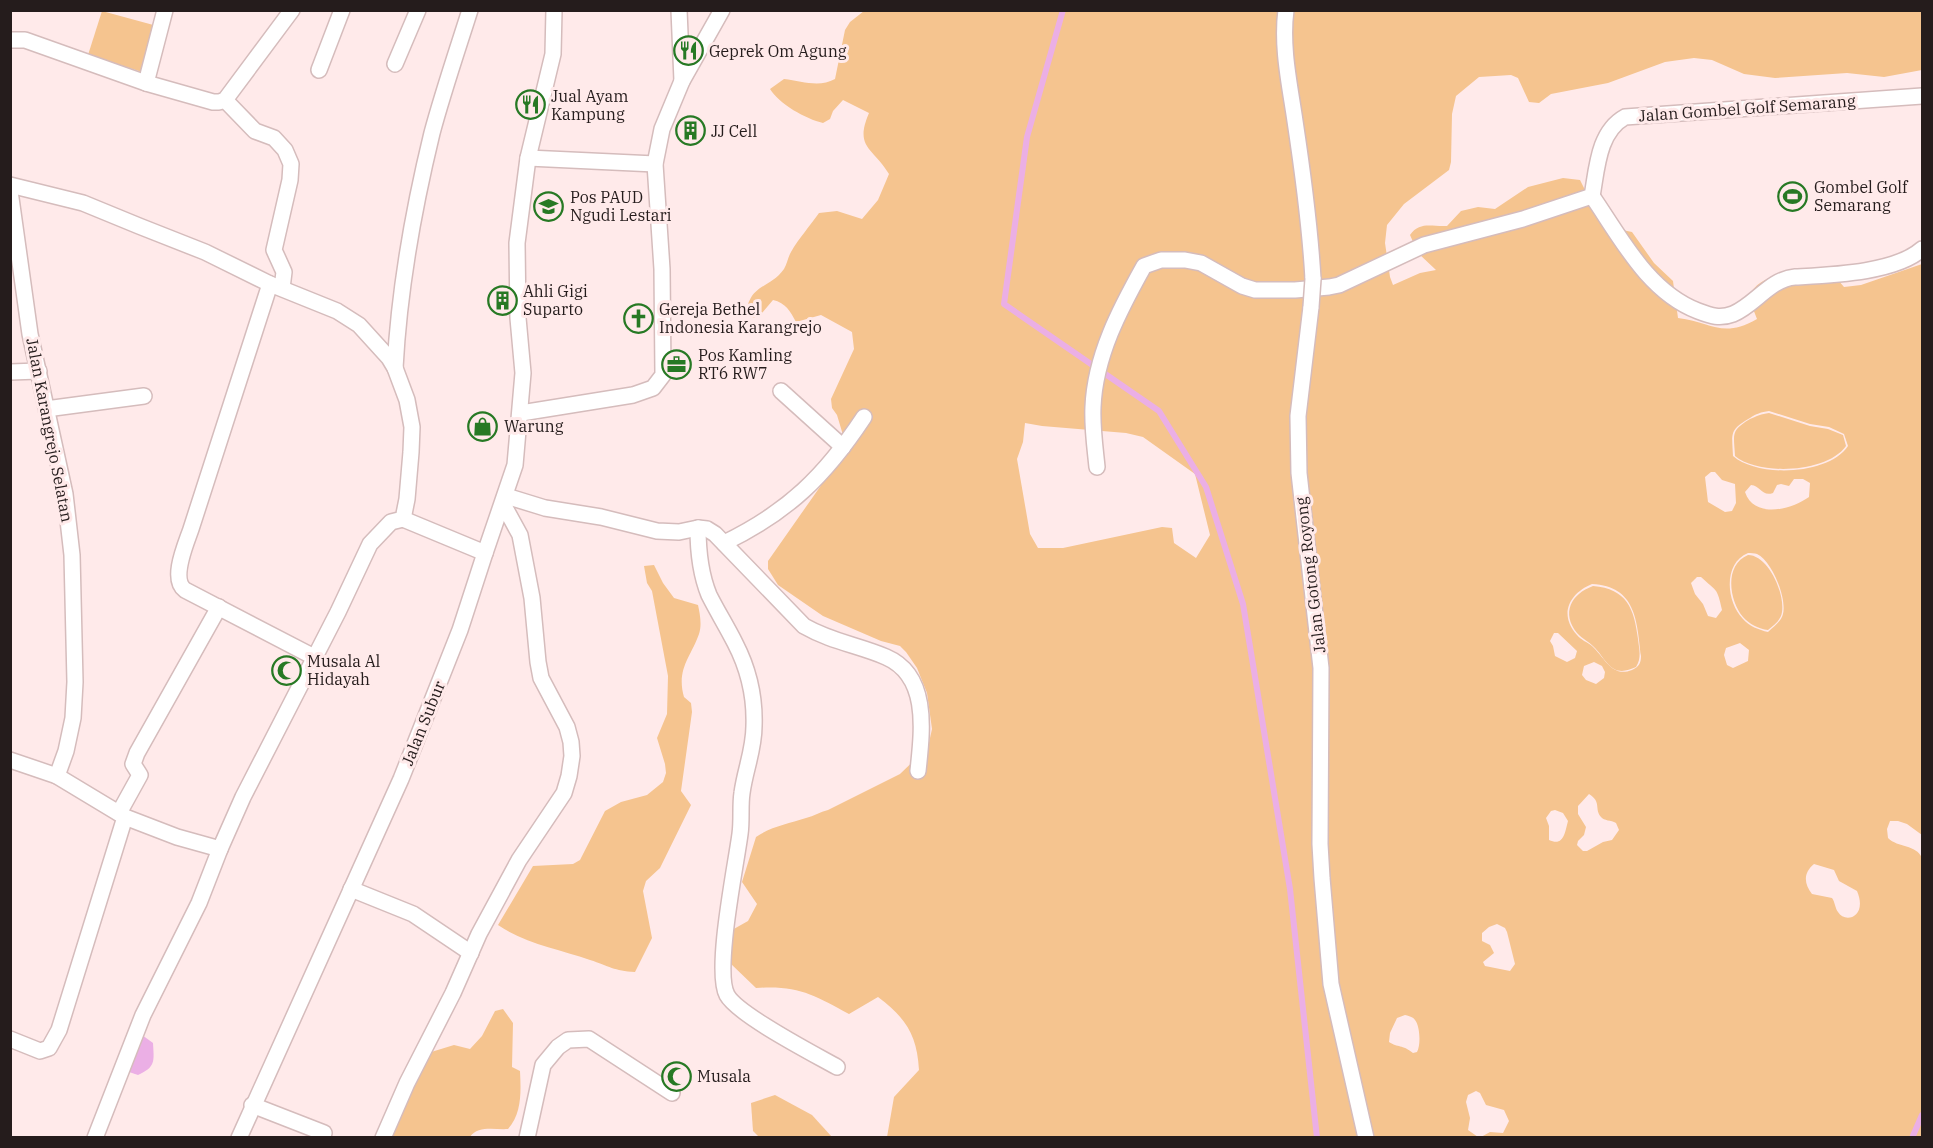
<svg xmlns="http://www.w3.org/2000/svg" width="1933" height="1148" font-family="'IBM Plex Serif',serif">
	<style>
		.green { fill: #f5c48f; fill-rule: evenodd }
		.water { fill: #ebafe5 }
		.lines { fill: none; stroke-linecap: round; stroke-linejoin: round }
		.stream { stroke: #ebafe5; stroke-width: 6 }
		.street-casing { stroke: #d5bcbc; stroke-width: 18 }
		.street { stroke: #fff; stroke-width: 15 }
		.street-bridge-casing { stroke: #d5bcbc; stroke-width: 18; stroke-linecap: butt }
		.street-bridge { stroke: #fff; stroke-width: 15 }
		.labels { text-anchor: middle; stroke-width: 6; stroke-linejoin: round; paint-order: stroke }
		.poi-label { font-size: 16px; fill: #251c1c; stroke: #ffeaea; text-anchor: start }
		.street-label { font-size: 16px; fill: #251c1c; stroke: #ffeaea }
	</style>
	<rect width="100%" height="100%" fill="#ffeaea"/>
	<!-- green -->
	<g class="green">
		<path d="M102,11L157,26L142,72L88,55Z"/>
		<path d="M864,11H1922V70L1884,77L1847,73L1775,78L1744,74L1712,60L1694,58L1665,62L1608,83L1551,94L1539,103L1529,102L1518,78L1511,75L1479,77L1456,96L1452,114L1451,162L1449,170L1404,204L1387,225L1385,243L1390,277L1393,285L1420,273L1436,270L1418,253L1410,235C1420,221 1432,227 1447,226L1461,211L1478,207L1495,209L1528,187L1563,178L1580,180L1603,226L1632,232L1654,263L1673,281L1678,318C1712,322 1722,339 1757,319L1750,301L1751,292C1771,265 1809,277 1838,280L1844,287L1861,285L1922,264V835L1907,824L1898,821H1890L1887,829L1888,838C1898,848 1916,844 1922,858V1137H1481L1490,1132L1503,1133L1509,1121L1504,1110L1486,1105L1480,1093L1476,1091L1468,1095L1466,1102L1470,1118L1468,1130L1478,1137H887L894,1097L919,1070C917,1035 906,1018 878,997L849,1014C814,995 798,985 756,988L730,963L732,930L748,921L757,904L742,882L756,837C772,826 788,824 806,818C814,816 820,812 828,810L900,774L928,747L932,729L927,693L917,668L906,652L900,646L881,641L823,616L778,585L768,569V561L836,464L846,445L837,415L832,408L831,399L854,349L852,332L821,315L796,322C790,311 786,303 773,300L762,313L754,318L746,314C750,283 770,289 784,269C787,264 788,257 791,252C799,238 810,226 819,213L837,211L862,219L878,200L889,174C873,147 854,148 869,113L843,100L833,111L830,119L823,123C806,119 779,104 770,89L784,79C802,81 819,88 835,79L845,30L850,22ZM1769,411L1810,424L1829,427L1844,434L1848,446C1829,475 1758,478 1733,456C1732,433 1729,430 1750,418C1756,414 1761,412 1769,411ZM1025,423L1042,426L1126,433L1143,437L1195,474L1210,535L1196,558L1174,543L1172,528L1162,527L1063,548H1038L1030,534L1017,459L1023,442ZM1711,472H1715L1722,480L1735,484L1736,503L1732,511L1725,512L1708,502L1705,477ZM1794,479H1803L1810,483L1809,497C1791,510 1754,519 1745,492L1751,485C1761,486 1762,497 1773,493L1777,485L1781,484L1789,486ZM1748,553C1750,553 1755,553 1757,554C1772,561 1787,598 1783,614C1781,622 1774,626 1768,632C1759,630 1749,626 1743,619C1726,602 1723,563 1748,553ZM1697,577H1701C1717,592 1717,587 1722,610L1716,618L1708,616L1703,604L1695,594L1691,583ZM1592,584C1636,586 1637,621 1641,656C1641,663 1639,667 1632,670C1612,678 1605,658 1592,646C1587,642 1581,640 1577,635C1558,614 1570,593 1592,584ZM1554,633H1558L1577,651L1575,658L1567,662L1555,656L1553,646L1550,641ZM1740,643L1749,650L1748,661L1733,668L1727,665L1724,655L1726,648ZM1594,662L1602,666L1605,672L1604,678L1596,684L1586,680L1582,675L1584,666ZM1589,794C1602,802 1594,809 1601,817C1604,821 1611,820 1616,823L1619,830L1612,840L1603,842L1587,851H1583L1577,845L1578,841L1584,835L1586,827L1578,814V806ZM1555,810L1563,813L1568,821C1565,832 1564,847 1549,840V826L1546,818L1551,811ZM1814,864L1834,870L1839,881L1857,891C1868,917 1845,924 1838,912C1835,908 1835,902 1832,898L1812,894C1804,884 1803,873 1814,864ZM1497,924L1505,928L1507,932L1515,964L1510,971L1485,966L1483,962L1494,953L1490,945L1482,941V933L1489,927ZM1405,1015C1409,1016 1413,1017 1415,1020C1420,1026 1421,1045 1417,1052L1413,1053C1402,1044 1398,1048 1389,1042L1390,1033L1397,1018Z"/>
		<path d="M1769,413L1810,426L1828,429L1843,435L1846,446C1827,473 1759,476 1735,456C1734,434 1730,431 1750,419C1757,416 1761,414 1769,413Z"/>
		<path d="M1748,555C1768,555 1785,593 1782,612C1781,620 1774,625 1768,630C1759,629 1749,624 1743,617C1729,600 1724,565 1748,555Z"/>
		<path d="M654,565L663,583L674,598L698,605C700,614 702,625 699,634C691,657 676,669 684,697L691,703L692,712L681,791L691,805L660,868L646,881L643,891L652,938L635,972C614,971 609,966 590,960C559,949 525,944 498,925L533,866L573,864L580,860L605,811L621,802L647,795L663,782L666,773L665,764L657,738L667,714L668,676L652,591L647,583L644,566Z"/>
		<path d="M1593,586C1627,589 1634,608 1638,639C1639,649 1642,658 1636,667C1628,670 1622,673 1614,669C1606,664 1601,654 1595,648C1590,642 1582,639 1577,633C1561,613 1571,594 1593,586Z"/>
		<path d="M503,1009L513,1023L512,1067L520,1071C521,1092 522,1113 508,1129C495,1130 478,1125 470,1137L389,1138L428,1053L454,1045L470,1049L482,1036L495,1011Z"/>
		<path d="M775,1095L812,1115L832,1137H759L753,1131L751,1103Z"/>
	</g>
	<!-- water -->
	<path class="water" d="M142,1035L153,1043C154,1061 156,1067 138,1075L129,1072Z"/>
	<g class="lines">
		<!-- stream -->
		<g class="stream">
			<path d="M1063,10L1027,137L1004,304L1159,411L1206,487L1243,604L1290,889L1317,1138"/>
			<path d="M1912,1138L1922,1115"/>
		</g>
		<defs>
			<g id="street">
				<path d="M679,10L682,81"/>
				<path d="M1286,10C1281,47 1290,86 1295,121C1303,174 1310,226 1313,279"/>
				<path d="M10,40H25L146,83L213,102H219L225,100L292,10"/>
				<path d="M395,64L418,10"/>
				<path d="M319,70L342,10"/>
				<path d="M146,83L165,10"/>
				<path d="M225,100L255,131L274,138L285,150L291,164L290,180L274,250L284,272L282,288"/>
				<path d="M528,158L655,164"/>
				<path d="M10,185L83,203L139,226L205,252L270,284L337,311L359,325L389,358L395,368L407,400L412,427L411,452L407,499L403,519L391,522L370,544L338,612L243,797L220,849L177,837L125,817L57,776L10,760"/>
				<path d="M10,191L30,334L65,494L72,555L75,682L73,718L66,751L57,776"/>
				<path d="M1592,196C1621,238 1648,292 1698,311C1711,316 1720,319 1733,314C1755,305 1770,279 1795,277C1831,275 1895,273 1922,249"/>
				<path d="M270,284L191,529C186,544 170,579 185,590L314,657"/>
				<path d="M1311,307L1298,416L1299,473L1321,668L1320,844L1322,878L1331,984L1366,1138"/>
				<path d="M395,368C399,292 414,207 432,133C443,92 457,51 470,10"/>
				<path d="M10,372L39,371"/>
				<path d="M781,391L843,447"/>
				<path d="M46,409L144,396"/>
				<path d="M521,413L633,395L653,388L663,375L662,269L655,164L662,129L682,81L722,10"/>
				<path d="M1097,467C1095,447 1092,427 1093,407C1095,356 1120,309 1144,266L1161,260H1185L1201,263L1242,286L1255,290H1295L1329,287L1339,285L1424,245L1523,219L1592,196C1597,169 1598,132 1625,117L1922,96"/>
				<path d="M506,496L545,508L601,517L657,531L679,532L698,528L707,529L715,534L804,626C832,642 858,645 886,657C930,676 922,732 918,771"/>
				<path d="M403,519L485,553L515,465L523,373L518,318L517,243L528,158L553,54L554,10"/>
				<path d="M698,528C698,551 700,573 709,595C717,611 727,627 735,643C748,668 755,698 754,726C754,750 745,770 742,793C740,806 742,820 740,834C736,865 714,971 727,995C738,1015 814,1054 837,1067"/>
				<path d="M724,543C788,512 825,476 864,417"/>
				<path d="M119,813L140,775L133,764L137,753L219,607"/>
				<path d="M351,889L413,914L471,953"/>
				<path d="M10,1039L40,1051L49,1048L59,1030L125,817"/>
				<path d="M252,1105L324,1133"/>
				<path d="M95,1138L143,1015L199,903L220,849"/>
				<path d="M239,1138L401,779L460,630L485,553"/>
				<path d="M383,1138L407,1083L453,993L479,934L519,860L564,793L569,776L572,756L571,742L567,727L541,678L538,662L532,598L520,535L503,504"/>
				<path d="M527,1138L543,1065L558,1047L568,1040L589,1039L672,1093"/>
			</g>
		</defs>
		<!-- street casing -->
		<use href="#street" class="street-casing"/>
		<!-- street -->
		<use href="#street" class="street"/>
		<defs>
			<path id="street-bridge" d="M1311,307L1313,279"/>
		</defs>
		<!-- street-bridge casing -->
		<use href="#street-bridge" class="street-bridge-casing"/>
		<!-- street-bridge -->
		<use href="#street-bridge" class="street-bridge"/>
	</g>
	<!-- icons -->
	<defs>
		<symbol id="restaurant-ring" viewBox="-11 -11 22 22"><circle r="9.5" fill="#ffeaea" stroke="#277924" stroke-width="1.5"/><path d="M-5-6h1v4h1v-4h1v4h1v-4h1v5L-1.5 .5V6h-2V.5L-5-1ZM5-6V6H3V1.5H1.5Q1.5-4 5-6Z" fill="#277924"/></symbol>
		<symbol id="building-ring" viewBox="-11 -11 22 22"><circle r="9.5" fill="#ffeaea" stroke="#277924" stroke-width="1.5"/><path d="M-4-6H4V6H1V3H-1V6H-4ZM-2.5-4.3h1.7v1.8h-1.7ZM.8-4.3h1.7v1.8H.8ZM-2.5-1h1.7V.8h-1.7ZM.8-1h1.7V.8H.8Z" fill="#277924"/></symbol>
		<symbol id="stadium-ring" viewBox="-11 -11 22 22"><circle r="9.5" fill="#ffeaea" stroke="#277924" stroke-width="1.5"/><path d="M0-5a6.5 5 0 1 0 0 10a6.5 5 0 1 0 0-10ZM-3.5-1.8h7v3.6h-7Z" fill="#277924"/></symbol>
		<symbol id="school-ring" viewBox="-11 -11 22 22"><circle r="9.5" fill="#ffeaea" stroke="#277924" stroke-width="1.5"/><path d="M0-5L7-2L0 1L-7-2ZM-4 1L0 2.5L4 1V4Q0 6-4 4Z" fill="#277924"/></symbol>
		<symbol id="church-ring" viewBox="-11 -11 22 22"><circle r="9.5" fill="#ffeaea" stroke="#277924" stroke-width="1.5"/><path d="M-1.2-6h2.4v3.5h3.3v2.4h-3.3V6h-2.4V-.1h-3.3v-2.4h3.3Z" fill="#277924"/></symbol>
		<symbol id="office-ring" viewBox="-11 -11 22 22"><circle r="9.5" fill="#ffeaea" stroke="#277924" stroke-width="1.5"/><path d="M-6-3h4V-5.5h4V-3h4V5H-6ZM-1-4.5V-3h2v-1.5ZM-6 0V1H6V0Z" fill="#277924"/></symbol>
		<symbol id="shop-ring" viewBox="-11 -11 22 22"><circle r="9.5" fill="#ffeaea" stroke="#277924" stroke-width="1.5"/><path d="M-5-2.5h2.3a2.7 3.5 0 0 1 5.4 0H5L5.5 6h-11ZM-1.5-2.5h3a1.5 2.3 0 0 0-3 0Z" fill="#277924"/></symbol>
		<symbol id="mosque-ring" viewBox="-11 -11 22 22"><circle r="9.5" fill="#ffeaea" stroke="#277924" stroke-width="1.5"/><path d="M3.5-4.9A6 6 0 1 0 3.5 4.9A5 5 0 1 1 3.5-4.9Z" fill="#277924"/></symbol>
	</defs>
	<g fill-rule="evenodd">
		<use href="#restaurant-ring" x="672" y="34" width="33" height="33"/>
		<use href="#restaurant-ring" x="514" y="88" width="33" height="33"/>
		<use href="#building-ring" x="674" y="114" width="33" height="33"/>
		<use href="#stadium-ring" x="1776" y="180" width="33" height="33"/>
		<use href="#school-ring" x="532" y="190" width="33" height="33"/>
		<use href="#building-ring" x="486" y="284" width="33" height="33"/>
		<use href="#church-ring" x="622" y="302" width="33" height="33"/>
		<use href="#office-ring" x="660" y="348" width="33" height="33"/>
		<use href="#shop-ring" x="466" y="410" width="33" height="33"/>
		<use href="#mosque-ring" x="270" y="654" width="33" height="33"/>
		<use href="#mosque-ring" x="660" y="1060" width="33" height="33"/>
	</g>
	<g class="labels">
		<!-- poi labels -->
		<g class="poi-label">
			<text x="709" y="57">Geprek Om Agung</text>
			<text x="551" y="102">Jual Ayam<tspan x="551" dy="18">Kampung</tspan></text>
			<text x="711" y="137">JJ Cell</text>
			<text x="1814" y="193">Gombel Golf<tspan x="1814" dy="18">Semarang</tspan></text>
			<text x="570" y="203">Pos PAUD<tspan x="570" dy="18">Ngudi Lestari</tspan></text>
			<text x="523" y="297">Ahli Gigi<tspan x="523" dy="18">Suparto</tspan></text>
			<text x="659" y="315">Gereja Bethel<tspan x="659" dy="18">Indonesia Karangrejo</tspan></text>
			<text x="698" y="361">Pos Kamling<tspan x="698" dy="18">RT6 RW7</tspan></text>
			<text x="504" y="432">Warung</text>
			<text x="307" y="667">Musala Al<tspan x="307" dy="18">Hidayah</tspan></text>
			<text x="697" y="1082">Musala</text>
		</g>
		<!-- street labels -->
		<g class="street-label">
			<text transform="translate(1747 108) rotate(-4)" y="6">Jalan Gombel Golf Semarang</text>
			<text transform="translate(50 430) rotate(79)" y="6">Jalan Karangrejo Selatan</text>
			<text transform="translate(1310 575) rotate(-97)" y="6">Jalan Gotong Royong</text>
			<text transform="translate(423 723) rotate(-68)" y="6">Jalan Subur</text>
		</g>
	</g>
	<!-- border -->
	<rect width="1933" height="1148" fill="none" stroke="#251c1c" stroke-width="24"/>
</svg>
